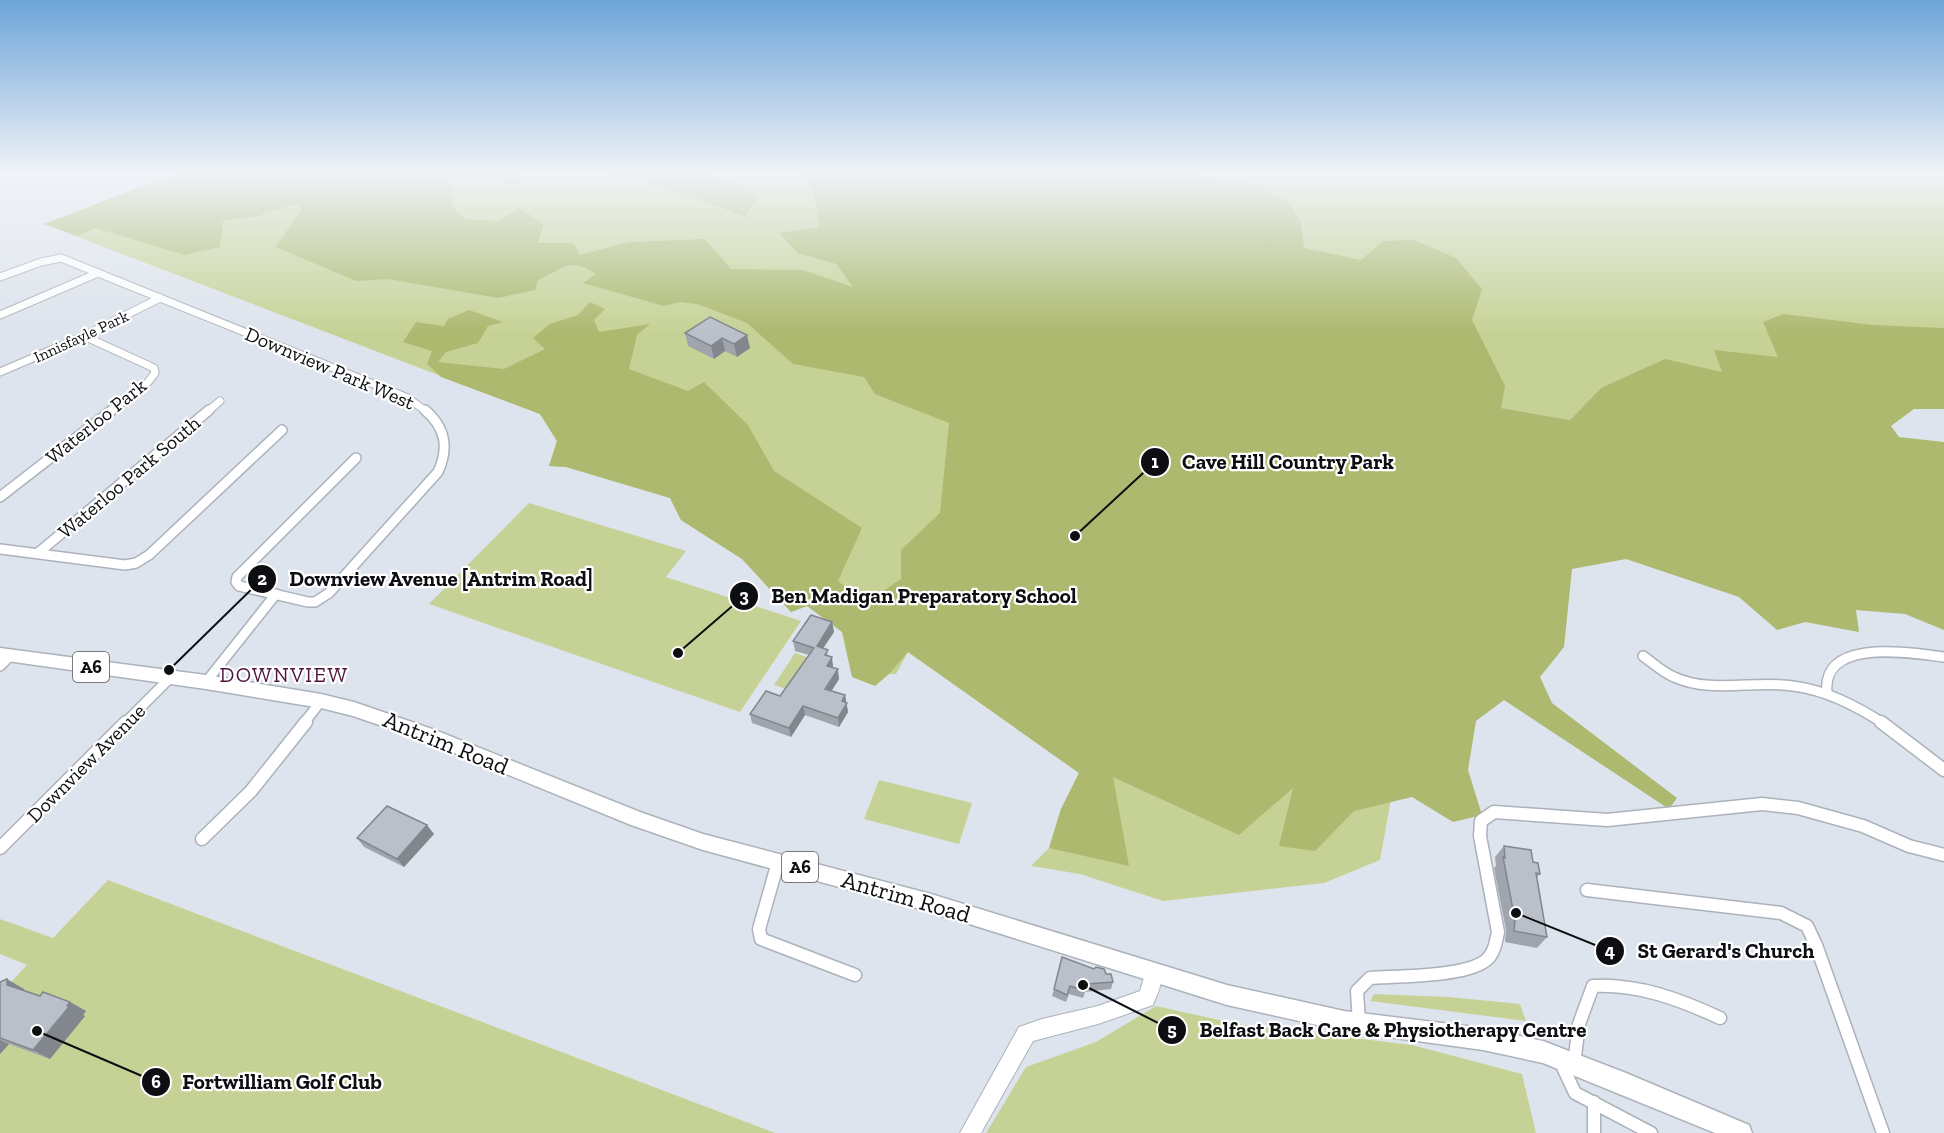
<svg xmlns="http://www.w3.org/2000/svg" width="1944" height="1133" font-family="'Zilla Slab',serif">
	<style>
		.green { fill: #c6d295 }
		.forest { fill: #acb96e }
		.lines { fill: none; stroke-linecap: round; stroke-linejoin: round }
		.street-far2-casing { stroke: #acb2bb; stroke-width: 9 }
		.street-far1-casing { stroke: #acb2bb; stroke-width: 12 }
		.street-casing { stroke: #acb2bb; stroke-width: 15 }
		.secondary-casing { stroke: #acb2bb; stroke-width: 2 }
		.primary-casing { stroke: #acb2bb; stroke-width: 3 }
		.street-far2 { stroke: #fff; stroke-width: 7 }
		.street-far1 { stroke: #fff; stroke-width: 9 }
		.street { stroke: #fff; stroke-width: 12 }
		.secondary { fill: #fff; fill-rule: evenodd }
		.primary { fill: #fff; fill-rule: evenodd }
		.wall { fill: #a0a5ad }
		.shaded-wall { fill: #82868d }
		.building { fill: #bac0c9; stroke: #82868d; stroke-width: 1.5 }
		.labels { text-anchor: middle; stroke-width: 4.5; stroke-linejoin: round; paint-order: stroke }
		.far-street-label { font-size: 16px; fill: #0c0e11; stroke: #fff }
		.shield { fill: #fff; stroke: #555658; stroke-width: 1.5 }
		.shield-label { font-size: 18px; font-weight: bold; fill: #0c0e11 }
		.street-label { font-size: 20px; fill: #0c0e11; stroke: #fff }
		.neighbourhood-label { font-size: 21px; letter-spacing: 1.5px; fill: #4e143c; stroke: #fff }
		.near-street-label { font-size: 24px; fill: #0c0e11; stroke: #fff }
		.leader { fill: none; stroke: #0c0e11; stroke-width: 2 }
		.callout-dot { fill: #0c0e11; stroke: #fff; stroke-width: 2 }
		.mark-label { font-size: 18px; text-anchor: middle; font-weight: bold; fill: #fff }
		.callout-label { font-size: 21px; text-anchor: middle; font-weight: bold; fill: #0c0e11; stroke: #fff; stroke-width: 4.5; stroke-linejoin: round; paint-order: stroke }
	</style>
	<rect width="100%" height="100%" fill="#dee4ed"/>
	<!-- green -->
	<g class="green">
		<path d="M174,174H1944V391L1723,372L1601,388L1570,420L1501,408L1436,552L1380,860L1324,883L1163,901L1080,874L1031,866L1049,848L1061,809L1079,773L908,652L896,674H889L842,632L807,606L791,612L742,559L681,520L670,498L566,467L549,466L557,441L540,414L44,224Z"/>
		<path d="M529,503L686,551L666,577L801,621L740,712L429,604Z"/>
		<path d="M795,653L813,659L792,691L774,685Z"/>
		<path d="M879,780L972,803L959,844L864,819Z"/>
		<path d="M108,880L775,1133H0V994L27,965L0,954V919L53,938Z"/>
		<path d="M1374,994L1449,997L1520,1004L1526,1021L1370,1001Z"/>
		<path d="M1156,1006L1237,1024L1412,1045L1522,1074L1536,1133H986L1026,1067L1096,1042Z"/>
	</g>
	<!-- forest -->
	<g class="forest">
		<path d="M174,174H522L523,185L469,181L452,182L451,206L465,219L498,221L519,208L544,224L538,243H573L580,255L629,242L705,239L731,269L803,270L853,287L836,264L798,253L779,233L819,227L814,190L794,174H1199L1246,183L1290,203L1301,223L1304,248L1361,260L1383,241L1414,240L1456,258L1482,289L1472,320L1505,386L1501,408L1570,420L1601,388L1665,359L1722,372L1714,350L1778,357L1763,322L1783,314L1873,325L1944,328V409H1914L1891,426L1899,437L1944,442V630L1905,614L1856,610L1859,632L1805,622L1777,630L1739,597L1626,559L1572,569L1564,647L1540,677L1552,703L1677,798L1669,809L1504,700L1476,721L1468,770L1482,815L1453,822L1412,797L1354,811L1315,851L1279,846L1293,788L1239,835L1113,777L1129,866L1049,848L1061,809L1079,773L908,652L889,674L875,686L852,677L842,632L807,606L791,612L742,559L681,520L670,498L566,467L549,466L557,441L540,414L441,377L427,364L432,351L403,342L416,322L444,326L448,319L469,310L503,322L488,326L478,343L446,352L438,362L504,369L545,349L533,338L550,324L578,315L590,302L605,309L594,320L599,332L650,324L637,335L629,369L688,391L704,382L748,425L774,471L862,528L838,581L865,603L901,579V550L940,513L949,423L875,394L864,377L793,364L747,323L697,304L680,302L664,306L583,283L596,274C566,256 566,269 538,280L535,290L498,298L388,279L356,281L276,247L302,208L295,204L258,216L223,221L220,247L184,255L95,228L78,236L44,224Z"/>
		<path d="M607,174H712L757,196L745,217C701,202 650,175 603,182Z"/>
	</g>
	<g class="lines">
		<defs>
			<g id="street-far2">
				<path d="M0,277L41,262L61,258L408,398L427,412"/>
				<path d="M0,315L98,273"/>
				<path d="M84,336L154,368L155,373L148,382L110,412"/>
				<path d="M0,372L84,336L160,298"/>
				<path d="M207,412L220,401"/>
			</g>
			<g id="street-far1">
				<path d="M356,458L237,577L236,582L239,586L308,602H315L329,593L438,472C449,448 446,428 425,410"/>
				<path d="M0,497L112,410"/>
				<path d="M0,549L125,565L136,563L149,555L282,430"/>
				<path d="M38,553L209,410"/>
				<path d="M1643,656C1653,663 1662,672 1674,677C1711,694 1754,680 1793,686C1826,690 1856,706 1883,723"/>
				<path d="M0,666L11,655"/>
				<path d="M206,682L276,594"/>
				<path d="M1827,693C1821,637 1910,653 1944,657"/>
				<path d="M125,723L170,678"/>
				<path d="M304,723L321,701"/>
			</g>
			<g id="street">
				<path d="M1881,722L1944,770"/>
				<path d="M202,839L251,791L306,722"/>
				<path d="M0,848L126,722"/>
				<path d="M778,862L759,929L761,939L855,975"/>
				<path d="M1587,890L1781,913L1807,926L1816,945L1883,1133"/>
				<path d="M1359,1023L1357,991L1370,978C1398,976 1463,977 1485,961C1494,955 1496,942 1498,932L1480,836L1481,821L1494,812L1607,820L1762,804L1798,808L1863,826L1909,846L1944,855"/>
				<path d="M1560,1061L1575,1093L1651,1133"/>
				<path d="M1574,1064L1579,1024L1593,986C1639,984 1679,999 1720,1018"/>
				<path d="M1594,1102V1133"/>
			</g>
			<path id="secondary" d="M1153,964L1159,967C1165,980 1158,992 1153,1005L1098,1024L1033,1041L981,1133H960L1019,1027L1042,1019L1098,1006L1140,991L1147,967Z"/>
			<path id="primary" d="M0,648L206,675L321,694L354,702L435,730L640,812L703,834L931,894L1227,985L1344,1011L1483,1028L1543,1041L1626,1073L1749,1125L1752,1133H1715L1543,1063L1483,1050L1344,1031L1227,1005L931,912L703,850L631,825L423,740L353,716L321,708L206,689L0,660Z"/>
		</defs>
		<!-- street-far2 casing -->
		<use href="#street-far2" class="street-far2-casing"/>
		<!-- street-far1 casing -->
		<use href="#street-far1" class="street-far1-casing"/>
		<!-- street casing -->
		<use href="#street" class="street-casing"/>
		<!-- secondary casing -->
		<use href="#secondary" class="secondary-casing"/>
		<!-- primary casing -->
		<use href="#primary" class="primary-casing"/>
		<!-- street-far2 -->
		<use href="#street-far2" class="street-far2"/>
		<!-- street-far1 -->
		<use href="#street-far1" class="street-far1"/>
		<!-- street -->
		<use href="#street" class="street"/>
		<!-- secondary -->
		<use href="#secondary" class="secondary"/>
		<!-- primary -->
		<use href="#primary" class="primary"/>
	</g>
	<!-- wall -->
	<g class="wall">
		<path d="M710,317L750,348L737,357L725,351L714,359L688,346L685,333Z"/>
		<path d="M832,622L834,632L823,648L829,656L833,666V668L839,679L831,691L845,695L848,712L839,727L805,715L791,737L752,723L750,714L780,696L809,655L795,651L793,641Z"/>
		<path d="M434,834L404,867L364,847L357,838Z"/>
		<path d="M1504,846L1533,862L1540,874L1537,877L1547,937L1537,948L1505,942L1506,930L1494,868L1496,866L1495,857Z"/>
		<path d="M1106,974L1113,982L1111,989L1085,992L1083,998L1069,994L1066,1002L1052,996L1054,989Z"/>
		<path d="M0,982L24,989V991L40,996L70,1002L86,1011L83,1015L85,1016L50,1059L9,1044L0,1054Z"/>
	</g>
	<!-- shaded-wall -->
	<g class="shaded-wall">
		<path d="M747,335L750,348L737,357L734,344Z"/>
		<path d="M722,338L725,351L714,359L711,346Z"/>
		<path d="M832,622L834,632L818,656L817,646Z"/>
		<path d="M832,657L833,666L828,675L827,666Z"/>
		<path d="M838,669L839,679L827,698L825,689Z"/>
		<path d="M845,695L848,712L839,727L838,718L842,701Z"/>
		<path d="M803,706L805,715L791,737L789,728Z"/>
		<path d="M427,825L434,834L404,867L397,859Z"/>
		<path d="M7,979L24,989V995L7,985Z"/>
		<path d="M70,1002L86,1011L83,1015L85,1016L50,1059L33,1050Z"/>
		<path d="M0,1040L9,1044L0,1054Z"/>
	</g>
	<!-- building -->
	<g class="building">
		<path d="M710,317L747,335L734,344L722,338L711,346L685,333Z"/>
		<path d="M811,615L832,622L817,646L828,650L825,655L832,657L827,666L838,669L825,689L845,695L842,701L847,703L838,718L803,706L789,728L750,714L766,691L780,696L814,648L793,641Z"/>
		<path d="M387,806L427,825L397,859L357,838Z"/>
		<path d="M1504,846L1531,850L1533,862L1538,863L1540,874L1536,873L1547,937L1514,931L1515,920L1503,857L1505,858Z"/>
		<path d="M1062,957L1094,969L1096,967L1104,969L1106,974H1111L1113,982L1087,984L1085,991L1070,986L1067,995L1054,989Z"/>
		<path d="M7,979V985L40,996L43,992L70,1002L67,1006L69,1007L33,1050L0,1038V982Z"/>
	</g>
	<!-- sky -->
	<linearGradient id="sky" x2="0" y2="1"><stop stop-color="#6da4d9"/><stop offset="0.52" stop-color="#f0f3f7"/><stop offset="1" stop-color="#f0f3f7" stop-opacity="0"/></linearGradient>
	<rect width="1944" height="333" fill="url(#sky)"/>
	<g class="labels">
		<!-- far-street labels -->
		<g class="far-street-label">
			<text transform="translate(81 336) rotate(-25)" y="6">Innisfayle Park</text>
		</g>
		<!-- shield labels -->
		<g class="shield">
			<rect x="73" y="652" width="36" height="30" rx="4.5"/>
			<rect x="782" y="852" width="36" height="30" rx="4.5"/>
		</g>
		<g class="shield-label">
			<text x="91" y="673">A6</text>
			<text x="800" y="873">A6</text>
		</g>
		<!-- street labels -->
		<g class="street-label">
			<text transform="translate(330 368) rotate(23)" y="7">Downview Park West</text>
			<text transform="translate(96 421) rotate(-39)" y="7">Waterloo Park</text>
			<text transform="translate(129 477) rotate(-40)" y="7">Waterloo Park South</text>
			<text transform="translate(86 763) rotate(-45)" y="7">Downview Avenue</text>
		</g>
		<!-- neighbourhood labels -->
		<g class="neighbourhood-label">
			<text x="284" y="682">DOWNVIEW</text>
		</g>
		<!-- near-street labels -->
		<g class="near-street-label">
			<text transform="translate(446 743) rotate(22)" y="8">Antrim Road</text>
			<text transform="translate(906 897) rotate(16)" y="8">Antrim Road</text>
		</g>
	</g>
	<!-- callouts -->
	<path class="leader" d="M1075 536L1155 462M169 670L262 579M678 653L744 596M1516 913L1610 951M1083 985L1172 1030M37 1031L156 1082"/>
	<g class="callout-dot">
		<circle cx="1075" cy="536" r="6"/>
		<circle cx="169" cy="670" r="6"/>
		<circle cx="678" cy="653" r="6"/>
		<circle cx="1516" cy="913" r="6"/>
		<circle cx="1083" cy="985" r="6"/>
		<circle cx="37" cy="1031" r="6"/>
		<circle cx="1155" cy="462" r="15"/>
		<circle cx="262" cy="579" r="15"/>
		<circle cx="744" cy="596" r="15"/>
		<circle cx="1610" cy="951" r="15"/>
		<circle cx="1172" cy="1030" r="15"/>
		<circle cx="156" cy="1082" r="15"/>
	</g>
	<g class="mark-label">
		<text x="1155" y="468">1</text>
		<text x="262" y="585">2</text>
		<text x="744" y="602">3</text>
		<text x="1610" y="957">4</text>
		<text x="1172" y="1036">5</text>
		<text x="156" y="1088">6</text>
	</g>
	<g class="callout-label">
		<text x="1288" y="469">Cave Hill Country Park</text>
		<text x="441" y="586">Downview Avenue [Antrim Road]</text>
		<text x="924" y="603">Ben Madigan Preparatory School</text>
		<text x="1726" y="958">St Gerard's Church</text>
		<text x="1393" y="1037">Belfast Back Care &amp; Physiotherapy Centre</text>
		<text x="282" y="1089">Fortwilliam Golf Club</text>
	</g>
</svg>
